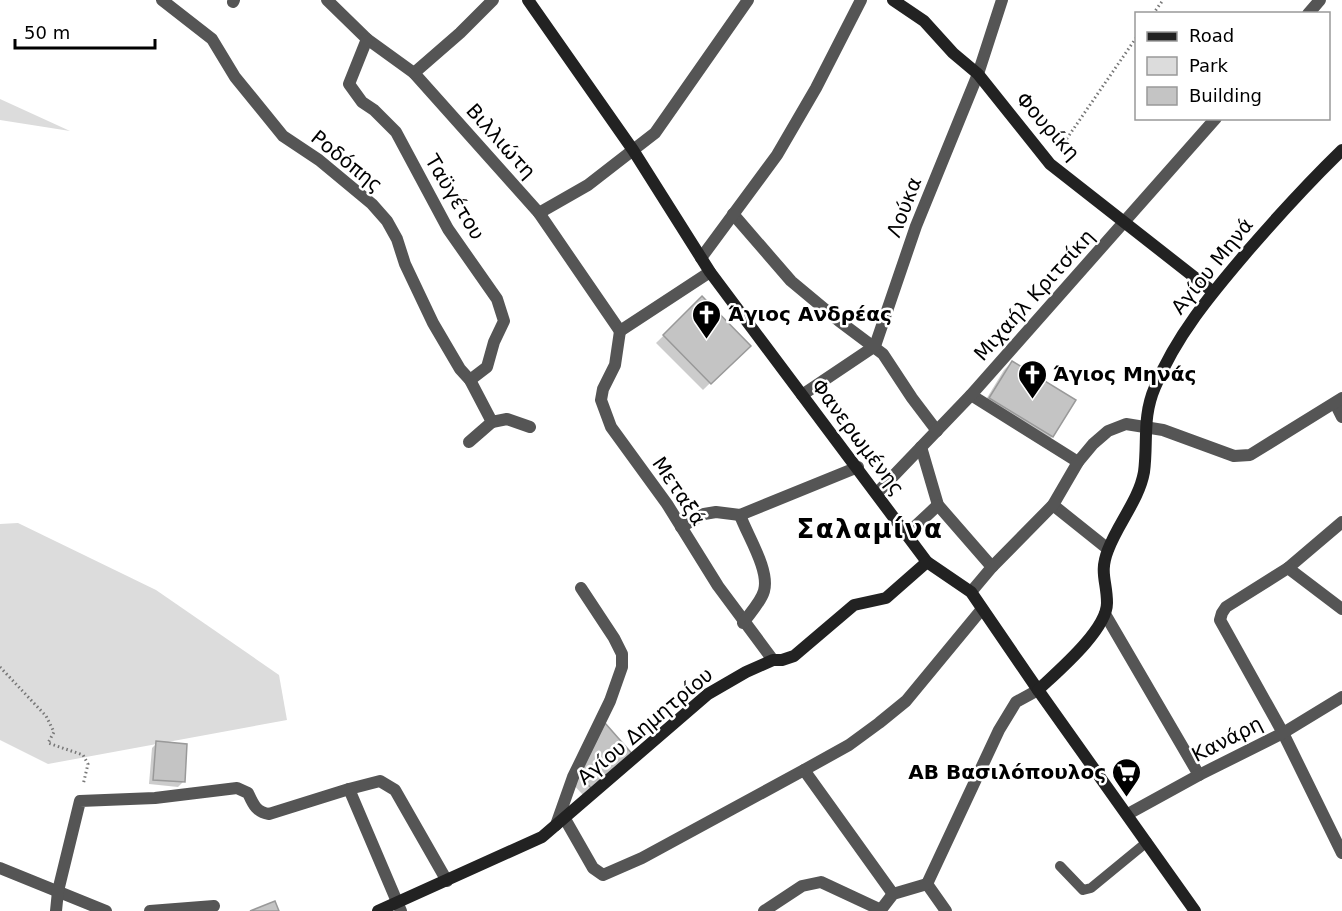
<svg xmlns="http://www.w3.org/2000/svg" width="1342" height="911" font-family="'DejaVu Sans',sans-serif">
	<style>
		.green { fill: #dcdcdc }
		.shadow { fill: #0003 }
		.building { fill: #c4c4c4; stroke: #999; stroke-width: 1.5 }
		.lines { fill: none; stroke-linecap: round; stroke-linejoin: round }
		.path { stroke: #777; stroke-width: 3; stroke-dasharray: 1.5 3; stroke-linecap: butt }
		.lane { stroke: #555; stroke-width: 10 }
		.street { stroke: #555; stroke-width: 12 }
		.secondary { stroke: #222; stroke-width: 12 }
		.labels { text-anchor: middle; stroke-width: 5; stroke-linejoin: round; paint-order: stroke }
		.street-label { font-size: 20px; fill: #000; stroke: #fff }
		.poi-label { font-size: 20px; font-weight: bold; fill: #000; stroke: #fff; text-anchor: start }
		.district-label { font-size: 26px; font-weight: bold; letter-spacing: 1.5px; fill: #000; stroke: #fff }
	</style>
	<rect width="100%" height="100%" fill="#fff"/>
	<!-- green -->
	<g class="green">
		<path d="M0,99L70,131L0,120Z"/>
		<path d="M18,523L156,590L279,675L287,720L48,764L0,740V524Z"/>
	</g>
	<!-- shadow -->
	<g class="shadow">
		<path d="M702,298L748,346L703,390L656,343Z"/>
		<path d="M1012,362L1074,400L1052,437L1045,444L982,406L1004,370Z"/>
		<path d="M598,732L632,756L583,795L572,783Z"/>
		<path d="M157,743L183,782L178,787L149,784L152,748Z"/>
	</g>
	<!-- building -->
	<g class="building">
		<path d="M702,296L751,346L711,384L663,335Z"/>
		<path d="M1012,361L1076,400L1053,437L989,398Z"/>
		<path d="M605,723L634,756L592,789L579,775Z"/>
		<path d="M156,741L187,744L185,782L153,780Z"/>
		<path d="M275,901L279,911H250Z"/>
	</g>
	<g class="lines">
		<!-- path -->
		<g class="path">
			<path d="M1153,14L1163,0"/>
			<path d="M1059,150L1136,38"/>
			<path d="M0,667L46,716L54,732L48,743L83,755L88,764L83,785"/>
		</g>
		<!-- lane -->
		<path class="lane" d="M1060,866L1083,890L1091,888L1147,842"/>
		<!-- street -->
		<g class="street">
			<path d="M162,0L212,39L235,77L283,136L319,160L372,204L387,221L397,239L405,264L433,323L460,369L470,380L492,422L507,419L530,427"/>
			<path d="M327,0L367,39L414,73L539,213L620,331"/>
			<path d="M233,2L234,0"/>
			<path d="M1308,14L1320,0"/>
			<path d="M367,39L349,84L362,102L374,110L396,132L448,229L497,299L504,321L494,342L487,367L470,380"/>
			<path d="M414,73L460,33L493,0"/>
			<path d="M539,213L588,185L655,133L748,0"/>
			<path d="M733,214L791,281L839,321L883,354L912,398L937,431"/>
			<path d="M701,258L777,155L816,88L861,0"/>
			<path d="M620,331L615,365L603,389L601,400L611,427L667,504L718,586L773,660"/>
			<path d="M620,331L710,272"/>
			<path d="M802,395L875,346L916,226L978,74L1002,0"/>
			<path d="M971,395L1078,462"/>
			<path d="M1335,403L1342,417"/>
			<path d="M469,442L492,422"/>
			<path d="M921,447L938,505L992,567"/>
			<path d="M877,493L971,395L1216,118"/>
			<path d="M1053,505L1108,549"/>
			<path d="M740,515C747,535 770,570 764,591C761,602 750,613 743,623"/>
			<path d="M681,527L704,514L716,512L740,515L858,467"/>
			<path d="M907,534L938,505"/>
			<path d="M1288,568L1342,522"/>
			<path d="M971,592L992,567L1053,505L1078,462L1093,444L1108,431L1126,424L1163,430L1234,456L1250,455L1342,398"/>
			<path d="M1342,609L1288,568L1226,607L1222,613L1220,620L1283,733L1342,853"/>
			<path d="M1105,614L1199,775"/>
			<path d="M804,770L893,894"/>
			<path d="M349,789L401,911"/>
			<path d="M1128,814L1199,775L1283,733L1342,697"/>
			<path d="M565,819L593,868L603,875L642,858L804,770L849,745L879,723L906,701L982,609"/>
			<path d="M556,825L573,777L610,701L622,667V654L614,638L581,588"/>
			<path d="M0,868L106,911"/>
			<path d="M927,884L999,730L1016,702L1038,690"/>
			<path d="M927,884L946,911"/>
			<path d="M56,911L58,891L80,801L155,798L237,788L248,793C253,804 256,812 269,814L349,789L380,781L395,790L447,881"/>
			<path d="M150,911L214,906"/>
			<path d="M764,911L802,886L821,882L881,910"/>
			<path d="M880,911L893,894L927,884"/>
		</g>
		<!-- secondary -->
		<g class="secondary">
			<path d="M528,0L633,150L710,272L927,562L971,592L1038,690L1195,911"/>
			<path d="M893,0L924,21L953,53L978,74L1050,164L1212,291"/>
			<path d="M1038,690C1057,672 1107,630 1107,603C1107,581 1099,573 1108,550C1118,523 1139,500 1144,472C1148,442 1142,417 1155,387C1176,336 1211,294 1246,253C1277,217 1308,183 1342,150"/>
			<path d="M378,911L542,837L708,694L746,672L773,660H782L794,656L854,605L886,598L927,562"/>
		</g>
	</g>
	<!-- icons -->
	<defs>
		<symbol id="church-pin" viewBox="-11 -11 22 30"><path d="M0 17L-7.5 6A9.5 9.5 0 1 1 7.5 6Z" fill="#000" stroke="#fff"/><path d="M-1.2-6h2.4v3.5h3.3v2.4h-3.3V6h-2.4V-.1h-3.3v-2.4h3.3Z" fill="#fff"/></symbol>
		<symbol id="supermarket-pin" viewBox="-11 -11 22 30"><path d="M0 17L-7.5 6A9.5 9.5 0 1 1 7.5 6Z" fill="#000" stroke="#fff"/><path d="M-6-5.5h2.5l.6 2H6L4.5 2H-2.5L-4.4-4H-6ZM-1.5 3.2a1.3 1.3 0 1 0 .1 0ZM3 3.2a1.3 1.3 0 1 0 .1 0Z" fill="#fff"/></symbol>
	</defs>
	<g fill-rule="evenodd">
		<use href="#church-pin" x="690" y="298" width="33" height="45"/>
		<use href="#church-pin" x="1016" y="358" width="33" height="45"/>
		<use href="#supermarket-pin" x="1110" y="756" width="33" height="45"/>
	</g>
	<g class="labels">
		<!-- street labels -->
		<g class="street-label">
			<text transform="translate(1048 126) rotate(48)" y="7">Φουρίκη</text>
			<text transform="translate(501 141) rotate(48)" y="7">Βιλλιώτη</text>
			<text transform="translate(347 161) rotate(39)" y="7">Ροδόπης</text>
			<text transform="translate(455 197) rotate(59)" y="7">Ταϋγέτου</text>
			<text transform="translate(904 207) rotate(-69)" y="7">Λούκα</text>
			<text transform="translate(1212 266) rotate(-51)" y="7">Αγίου Μηνά</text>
			<text transform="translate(1034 295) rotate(-48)" y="7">Μιχαήλ Κριτσίκη</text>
			<text transform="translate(858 437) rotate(53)" y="7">Φανερωμένης</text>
			<text transform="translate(679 491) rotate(56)" y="7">Μεταξά</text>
			<text transform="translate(645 726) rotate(-40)" y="7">Αγίου Δημητρίου</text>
			<text transform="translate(1227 739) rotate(-27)" y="7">Κανάρη</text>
		</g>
		<!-- poi labels -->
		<g class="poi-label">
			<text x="728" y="321">Άγιος Ανδρέας</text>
			<text x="1053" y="381">Άγιος Μηνάς</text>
			<text x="1106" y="779" text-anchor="end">ΑΒ Βασιλόπουλος</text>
		</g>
		<!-- district labels -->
		<g class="district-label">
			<text x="870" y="538">Σαλαμίνα</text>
		</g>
	</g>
	<!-- legend -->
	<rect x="1135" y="12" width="195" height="108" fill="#ffffff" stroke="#999999" stroke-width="1.5"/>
	<rect x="1147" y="32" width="30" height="9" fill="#222222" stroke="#999999" stroke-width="1.5"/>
	<text x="1189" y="42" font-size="18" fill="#000000">Road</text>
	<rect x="1147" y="57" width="30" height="18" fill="#dcdcdc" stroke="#999999" stroke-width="1.5"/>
	<text x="1189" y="72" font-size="18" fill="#000000">Park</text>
	<rect x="1147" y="87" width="30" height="18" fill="#c4c4c4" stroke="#999999" stroke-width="1.5"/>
	<text x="1189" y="102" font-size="18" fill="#000000">Building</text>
	<!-- scale -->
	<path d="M15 39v9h140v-9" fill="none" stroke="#000000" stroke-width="3"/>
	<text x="24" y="39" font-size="18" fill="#000000" stroke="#ffffff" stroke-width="4.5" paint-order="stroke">50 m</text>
</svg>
